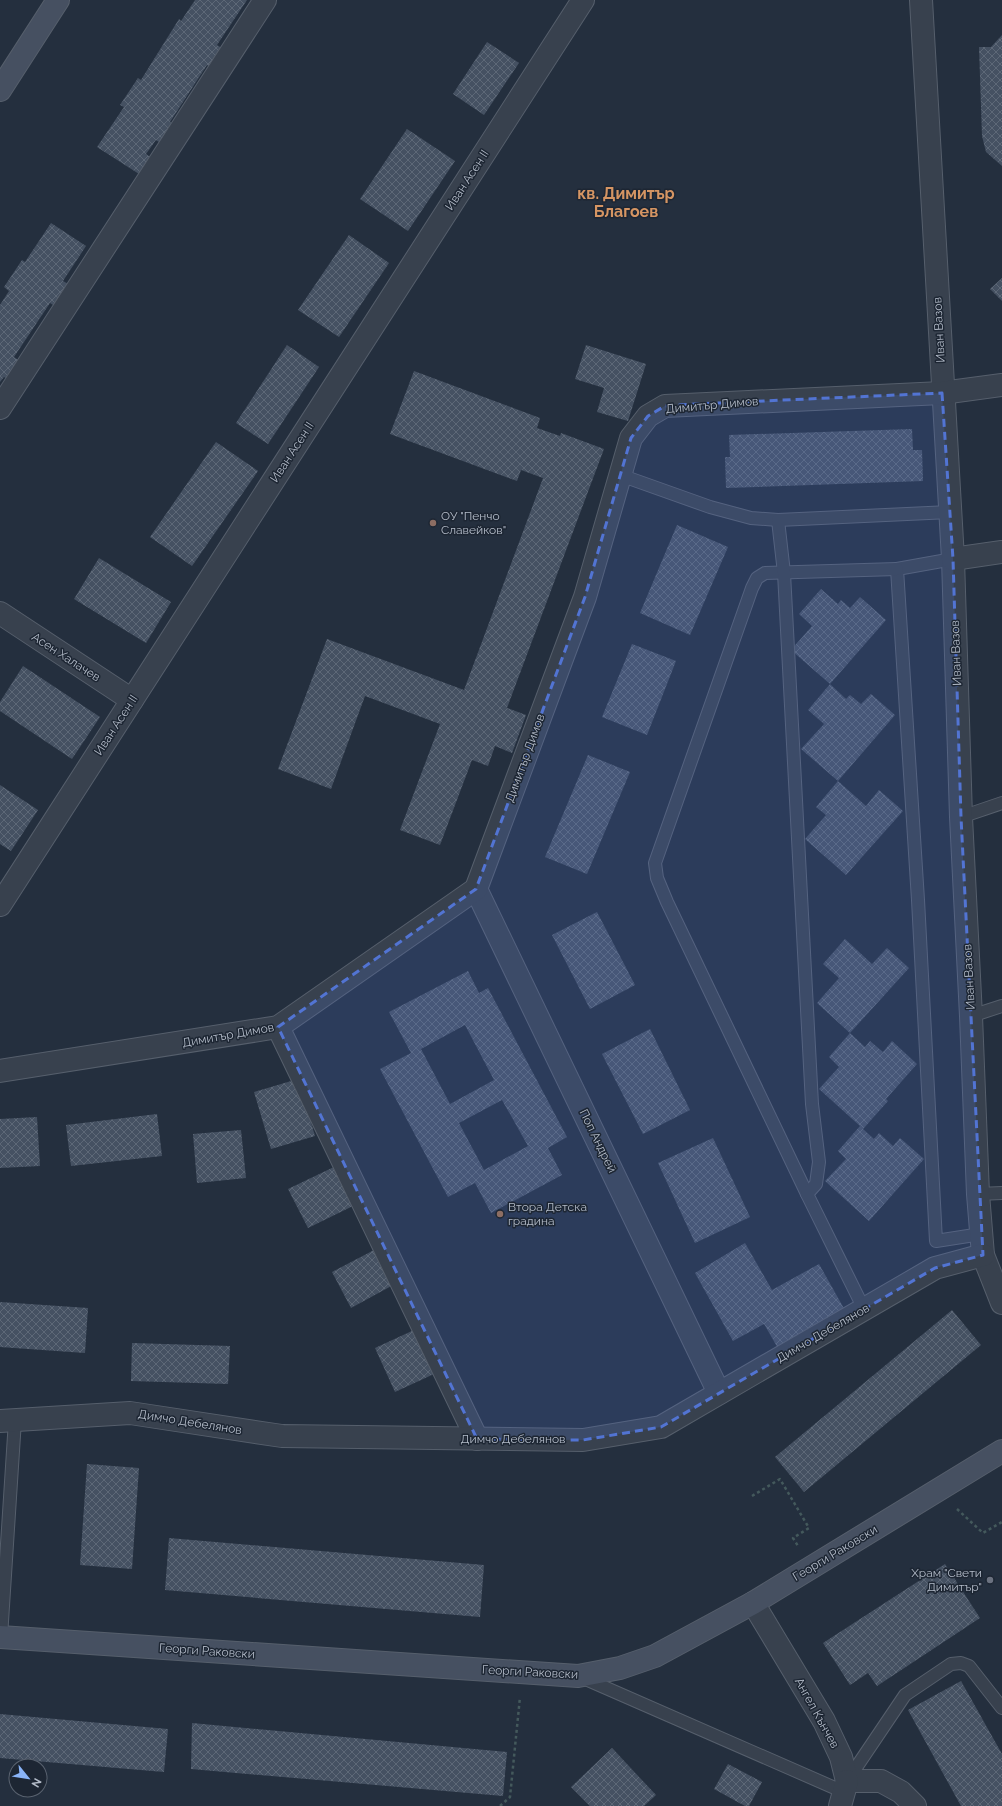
<svg xmlns="http://www.w3.org/2000/svg" width="1002" height="1806" font-family="Raleway,sans-serif">
	<style>
		.building { fill: url(#building-cross-hatch); fill-rule: evenodd }
		.lines { fill: none; stroke-linecap: round; stroke-linejoin: round }
		.lane-casing { stroke: #565f6c; stroke-width: 14 }
		.street-casing { stroke: #565f6c; stroke-width: 24 }
		.secondary-casing { stroke: #565f6c; stroke-width: 24 }
		.path { stroke: #44595c; stroke-width: 2.5; stroke-dasharray: 3 3; stroke-linecap: butt }
		.lane { stroke: #38414e; stroke-width: 12 }
		.street { stroke: #38414e; stroke-width: 22 }
		.secondary { stroke: #465061; stroke-width: 22 }
		.marked { fill: #5274d3; fill-opacity: 0.2; stroke: #5274d3; stroke-width: 3; stroke-dasharray: 8 5; stroke-linejoin: round }
		.education-dot { fill: #8d6e63; stroke: #1d2633; stroke-width: 1.5 }
		.worship-dot { fill: #6b7280; stroke: #1d2633; stroke-width: 1.5 }
		.labels { text-anchor: middle; stroke-width: 3; stroke-linejoin: round; paint-order: stroke }
		.street-label { font-size: 12px; fill: #b4bcc9; stroke: #1d2633 }
		.poi-label { font-size: 12px; fill: #b4bcc9; stroke: #1d2633; text-anchor: start }
		.district-label { font-size: 16px; font-weight: bold; fill: #d59563; stroke: #1d2633 }
	</style>
	<defs>
		<pattern id="building-cross-hatch" width="8" height="8" patternUnits="userSpaceOnUse"><rect width="8" height="8" fill="#455162"/><path d="M0 0l8 8M0 8l8-8" fill="none" stroke="#5d6877"/></pattern>
	</defs>
	<rect width="100%" height="100%" fill="#242f3e"/>
	<!-- building -->
	<g class="building">
		<path d="M195,0H247L217,45L223,49L211,68L207,65L170,122L174,125L162,144L156,140L146,154L150,157L139,174L97,147L124,107L120,105L138,78L141,80L179,19L181,21Z"/>
		<path d="M1002,35V166L986,152L982,136L979,47H991Z"/>
		<path d="M487,42L519,63L484,115L453,94Z"/>
		<path d="M407,129L455,161L408,231L360,199Z"/>
		<path d="M51,223L86,246L63,281L70,285L56,307L50,303L14,357L21,362L9,380L4,377L0,382V305L9,291L4,287L22,260L25,262Z"/>
		<path d="M349,235L389,263L339,337L298,310Z"/>
		<path d="M1002,278V301L990,289Z"/>
		<path d="M287,345L319,367L268,444L236,423Z"/>
		<path d="M586,345L646,364L628,421L597,412L604,388L575,379Z"/>
		<path d="M414,371L540,418L537,428L560,436L561,433L604,449L507,708L526,715L512,753L495,746L488,766L472,760L440,845L400,830L440,724L365,696L331,789L278,769L327,639L464,690L543,478L521,470L517,481L390,434Z"/>
		<path d="M912,429L913,450H922L923,481L726,488L725,457H730L729,435Z"/>
		<path d="M216,442L258,471L192,566L150,537Z"/>
		<path d="M677,525L728,547L690,635L640,613Z"/>
		<path d="M99,558L171,602L146,643L74,599Z"/>
		<path d="M821,589L838,604L841,600L850,608L860,597L886,620L830,684L791,650L812,626L799,614Z"/>
		<path d="M632,644L676,661L647,735L602,717Z"/>
		<path d="M23,666L100,717L72,759L0,711V702Z"/>
		<path d="M830,684L846,699L850,695L861,704L871,694L895,715L838,781L801,749L824,724L808,710Z"/>
		<path d="M588,755L630,772L587,874L545,857Z"/>
		<path d="M838,781L866,806L879,790L903,811L846,875L805,839L826,815L816,807Z"/>
		<path d="M0,785L38,810L11,851L0,844Z"/>
		<path d="M597,912L635,985L590,1009L552,935Z"/>
		<path d="M845,939L872,964L887,948L909,968L850,1033L817,1003L839,978L823,964Z"/>
		<path d="M468,971L479,993L488,988L567,1137L548,1148L562,1175L491,1213L475,1183L448,1197L380,1069L411,1053L389,1012ZM465,1025L494,1080L450,1104L421,1049ZM502,1100L528,1146L484,1170L459,1123Z"/>
		<path d="M650,1029L690,1110L643,1134L602,1054Z"/>
		<path d="M850,1033L865,1047L870,1041L883,1052L892,1041L917,1064L886,1099L888,1101L863,1129L874,1139L879,1133L893,1146L900,1138L924,1159L869,1221L825,1181L846,1159L838,1151L860,1126L819,1089L839,1067L829,1057Z"/>
		<path d="M298,1079L315,1136L271,1149L254,1092Z"/>
		<path d="M157,1114L162,1156L71,1166L66,1125Z"/>
		<path d="M37,1117L40,1166L0,1168V1119Z"/>
		<path d="M241,1130L246,1178L197,1183L193,1134Z"/>
		<path d="M713,1138L750,1217L695,1243L658,1163Z"/>
		<path d="M336,1166L355,1205L308,1228L288,1189Z"/>
		<path d="M745,1243L772,1290L819,1264L846,1312L779,1350L764,1324L733,1341L695,1273Z"/>
		<path d="M376,1249L395,1284L351,1308L332,1272Z"/>
		<path d="M0,1302L88,1308L85,1353L0,1347Z"/>
		<path d="M952,1310L981,1345L804,1492L775,1457Z"/>
		<path d="M414,1330L434,1374L395,1392L375,1348Z"/>
		<path d="M132,1343L230,1346L228,1384L131,1381Z"/>
		<path d="M87,1464L139,1468L132,1569L80,1565Z"/>
		<path d="M169,1538L484,1565L480,1617L165,1590Z"/>
		<path d="M945,1564L980,1618L877,1686L868,1673L850,1685L823,1643Z"/>
		<path d="M961,1681L1002,1754V1806H961L908,1710Z"/>
		<path d="M0,1714L168,1729L164,1772L0,1758Z"/>
		<path d="M192,1723L507,1752L503,1796L191,1769Z"/>
		<path d="M612,1748L656,1795L644,1806H590L571,1787Z"/>
		<path d="M728,1764L762,1782L749,1806H745L714,1789Z"/>
	</g>
	<g class="lines">
		<defs>
			<g id="lane">
				<path d="M620,475L710,507L751,518L778,520"/>
				<path d="M953,559L897,569L918,900L936,1241L981,1234"/>
				<path d="M961,817L1002,803"/>
				<path d="M971,1016L1002,1006"/>
				<path d="M807,1194L667,902L657,878L655,863L752,588L757,578L765,573L897,569"/>
				<path d="M978,1194L1002,1193"/>
				<path d="M864,1309L807,1194L816,1184L819,1162L812,1104L784,573L778,520L950,512"/>
				<path d="M1,1637L15,1420"/>
				<path d="M581,1677L844,1792"/>
				<path d="M847,1781L905,1695L951,1664L961,1663L969,1666L1002,1708"/>
			</g>
			<g id="street">
				<path d="M921,0L953,559L961,817L971,1016L978,1194L983,1255L1002,1303"/>
				<path d="M0,408L265,0"/>
				<path d="M953,559L1002,552"/>
				<path d="M0,613L132,700"/>
				<path d="M476,889L719,1393"/>
				<path d="M0,905L583,0"/>
				<path d="M278,1027L477,1439"/>
				<path d="M0,1071L278,1027L476,889L585,597L631,438L648,416L665,406L942,393L1002,385"/>
				<path d="M0,1421L130,1413L282,1436L583,1440L661,1427L935,1268L983,1255"/>
				<path d="M753,1603L824,1721L841,1757L847,1781H881L901,1792L915,1806"/>
				<path d="M840,1806L847,1781"/>
			</g>
			<g id="secondary">
				<path d="M0,90L58,0"/>
				<path d="M0,1637L578,1676L620,1668L655,1656L753,1603L1002,1451"/>
			</g>
		</defs>
		<!-- lane casing -->
		<use href="#lane" class="lane-casing"/>
		<!-- street casing -->
		<use href="#street" class="street-casing"/>
		<!-- secondary casing -->
		<use href="#secondary" class="secondary-casing"/>
		<!-- path -->
		<g class="path">
			<path d="M752,1496L780,1479L809,1528L793,1538L798,1546"/>
			<path d="M957,1509L983,1533L1002,1522"/>
			<path d="M500,1806L510,1797L520,1697"/>
		</g>
		<!-- lane -->
		<use href="#lane" class="lane"/>
		<!-- street -->
		<use href="#street" class="street"/>
		<!-- secondary -->
		<use href="#secondary" class="secondary"/>
	</g>
	<!-- marked area -->
	<path class="marked" d="M942,393L953,559L961,817L983,1255L935,1268L661,1427L583,1440L477,1439L278,1027L476,889L585,597L631,438L648,416L665,406L695,404Z"/>
	<!-- markers -->
	<g class="education-dot">
		<circle cx="433" cy="523" r="4"/>
		<circle cx="500" cy="1214" r="4"/>
	</g>
	<circle class="worship-dot" cx="990" cy="1580" r="4"/>
	<g class="labels">
		<!-- street labels -->
		<g class="street-label">
			<text transform="translate(467 180) rotate(-57)" y="4">Иван Асен II</text>
			<text transform="translate(939 330) rotate(-93)" y="4">Иван Вазов</text>
			<text transform="translate(712 405) rotate(-5)" y="4">Димитър Димов</text>
			<text transform="translate(292 452) rotate(-57)" y="4">Иван Асен II</text>
			<text transform="translate(956 653) rotate(-92)" y="4">Иван Вазов</text>
			<text transform="translate(66 657) rotate(33)" y="4">Асен Халачев</text>
			<text transform="translate(116 725) rotate(-57)" y="4">Иван Асен II</text>
			<text transform="translate(525 758) rotate(-70)" y="4">Димитър Димов</text>
			<text transform="translate(969 977) rotate(-93)" y="4">Иван Вазов</text>
			<text transform="translate(228 1035) rotate(-10)" y="4">Димитър Димов</text>
			<text transform="translate(598 1141) rotate(64)" y="4">Поп Андрей</text>
			<text transform="translate(823 1333) rotate(-30)" y="4">Димчо Дебелянов</text>
			<text transform="translate(190 1422) rotate(9)" y="4">Димчо Дебелянов</text>
			<text x="513" y="1443">Димчо Дебелянов</text>
			<text transform="translate(835 1553) rotate(-31)" y="4">Георги Раковски</text>
			<text transform="translate(207 1651) rotate(4)" y="4">Георги Раковски</text>
			<text transform="translate(530 1672) rotate(3)" y="4">Георги Раковски</text>
			<text transform="translate(817 1713) rotate(61)" y="4">Ангел Кънчев</text>
		</g>
		<!-- poi labels -->
		<g class="poi-label">
			<text x="441" y="520">ОУ "Пенчо<tspan x="441" dy="14">Славейков"</tspan></text>
			<text x="508" y="1211">Втора Детска<tspan x="508" dy="14">градина</tspan></text>
			<text x="982" y="1577" text-anchor="end">Храм "Свети<tspan x="982" dy="14">Димитър"</tspan></text>
		</g>
		<!-- district labels -->
		<g class="district-label">
			<text x="626" y="199">кв. Димитър<tspan x="626" dy="18">Благоев</tspan></text>
		</g>
	</g>
	<!-- north arrow -->
	<g transform="translate(28 1778) rotate(120)"><circle r="19" fill="#1d2633" stroke="#59626f"/>
	<path d="M0-3L7 15L0 10L-7 15Z" fill="#8ab4f8"/>
	<text y="-6" font-size="11" font-weight="bold" text-anchor="middle" fill="#b4bcc9">N</text>
	</g>
</svg>
